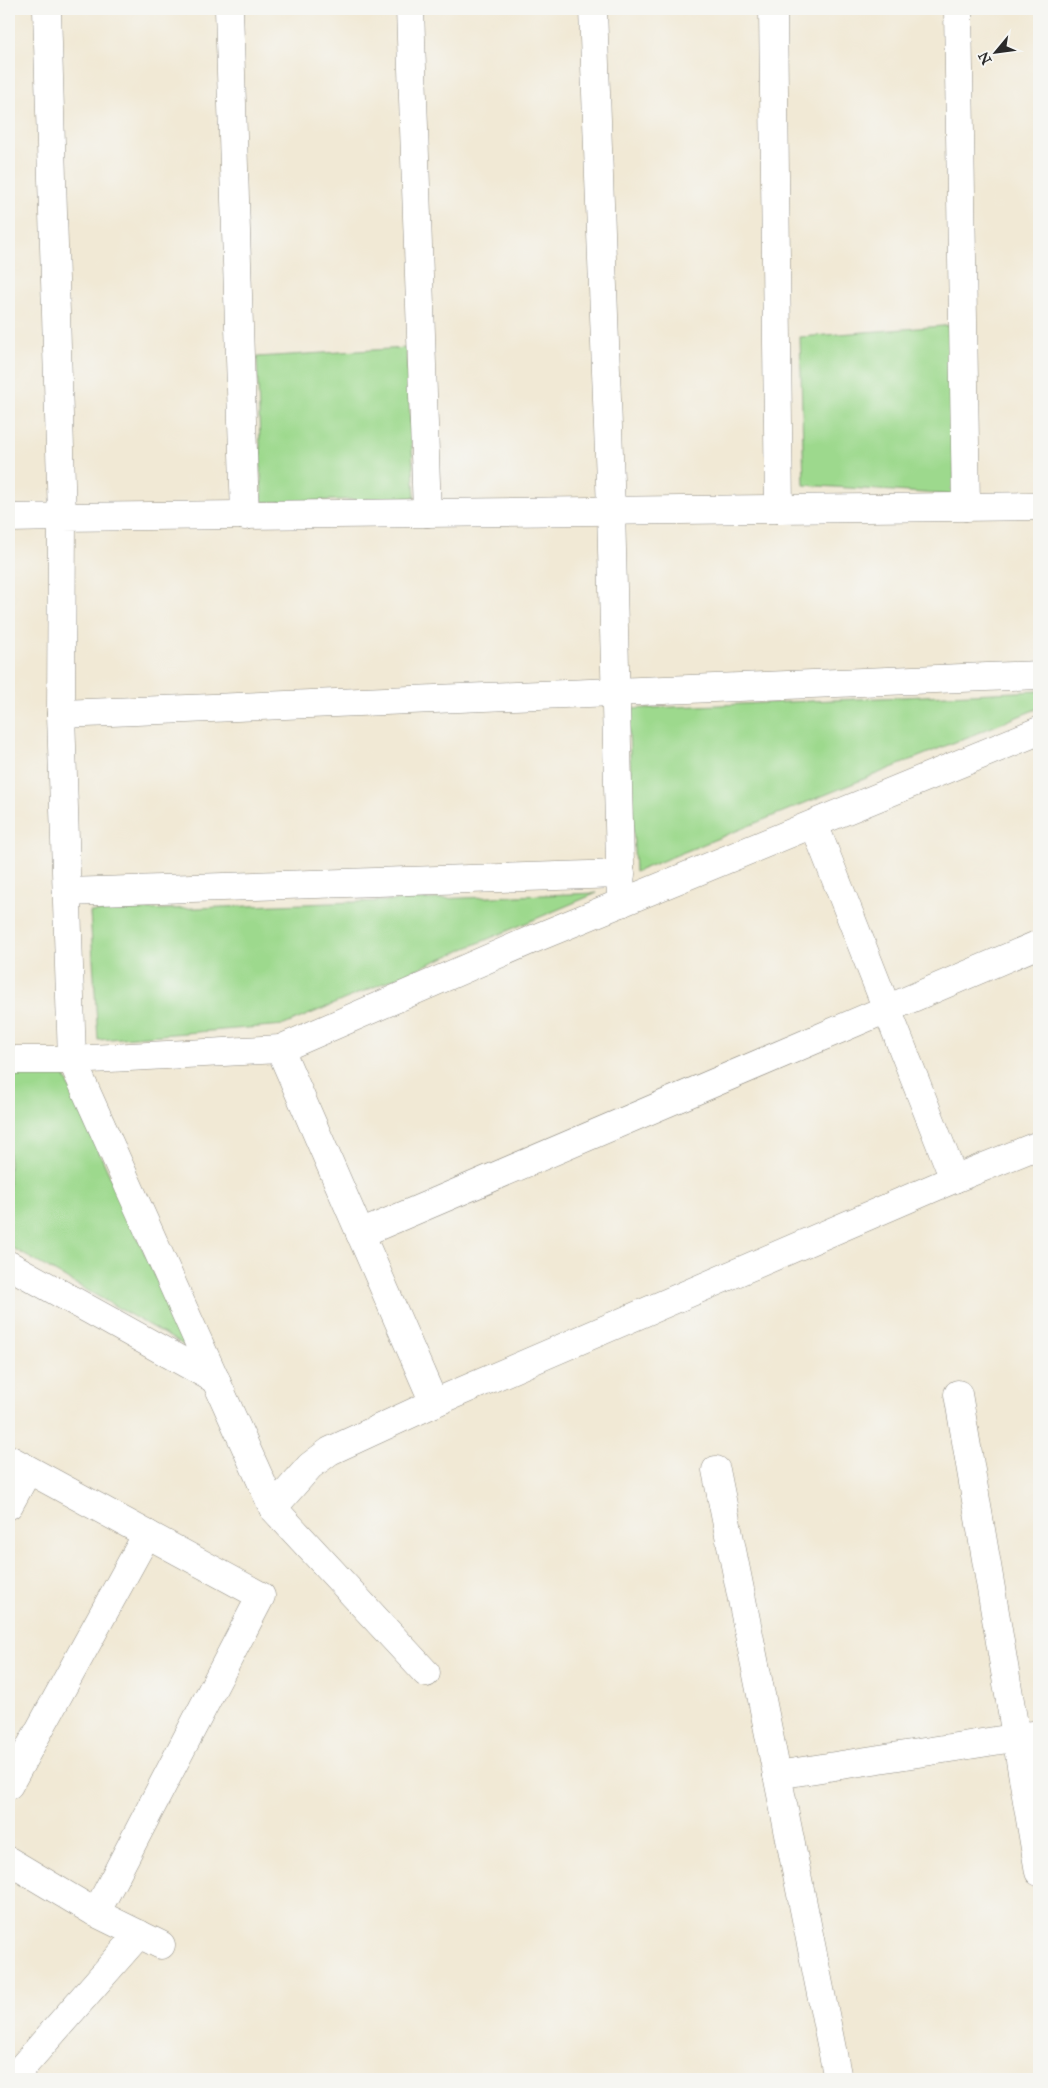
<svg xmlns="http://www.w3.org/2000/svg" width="1048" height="2088" font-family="'IM FELL Great Primer',serif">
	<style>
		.green { fill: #9dd98d; stroke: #64825c }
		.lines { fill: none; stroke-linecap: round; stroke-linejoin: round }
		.minor-casing { stroke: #8e8a80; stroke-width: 29 }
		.tertiary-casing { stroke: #8e8a80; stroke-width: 29 }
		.minor { stroke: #fff; stroke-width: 28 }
		.tertiary { stroke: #fff; stroke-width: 28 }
	</style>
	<rect width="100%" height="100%" fill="#f6f6f2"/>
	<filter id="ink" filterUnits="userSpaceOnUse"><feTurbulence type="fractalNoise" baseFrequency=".02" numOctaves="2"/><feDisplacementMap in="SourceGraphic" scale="10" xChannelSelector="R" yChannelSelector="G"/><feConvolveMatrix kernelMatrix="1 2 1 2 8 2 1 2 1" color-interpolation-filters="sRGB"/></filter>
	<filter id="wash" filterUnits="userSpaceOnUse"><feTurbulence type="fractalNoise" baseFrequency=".0096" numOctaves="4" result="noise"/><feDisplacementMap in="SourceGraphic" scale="20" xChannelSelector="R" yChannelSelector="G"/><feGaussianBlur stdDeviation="1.12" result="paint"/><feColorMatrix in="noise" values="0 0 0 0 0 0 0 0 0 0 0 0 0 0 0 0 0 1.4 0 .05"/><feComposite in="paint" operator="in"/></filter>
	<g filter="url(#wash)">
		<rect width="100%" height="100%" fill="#f1e9d5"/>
		<!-- green -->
		<g class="green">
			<path d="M956,325L954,495L804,485L800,337Z"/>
			<path d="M406,348L415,498L262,502L257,357Z"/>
			<path d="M1039,691V708L635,872L628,709Z"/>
			<path d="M597,893L284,1025L98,1040L90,912Z"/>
			<path d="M62,1070L187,1347L9,1246V1071Z"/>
		</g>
	</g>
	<g filter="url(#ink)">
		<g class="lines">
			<defs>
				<g id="minor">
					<path d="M229,9L245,516"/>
					<path d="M410,9L427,513"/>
					<path d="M593,9L611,510L621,903"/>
					<path d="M773,9L779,509"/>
					<path d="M958,9L966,507"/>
					<path d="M9,518L62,517L47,9"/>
					<path d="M61,714L1039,675"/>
					<path d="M814,824L954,1179"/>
					<path d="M67,892L621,874"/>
					<path d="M280,1049L434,1403"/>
					<path d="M360,1234L1039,944"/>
					<path d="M9,1265L216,1380"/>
					<path d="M958,1394L1039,1872"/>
					<path d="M9,1459L261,1596L96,1913"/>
					<path d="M716,1470L838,2079"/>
					<path d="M9,1505L28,1470"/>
					<path d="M273,1508L310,1466L330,1451L434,1403L954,1179L1039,1145"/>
					<path d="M426,1673L273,1508L72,1060L61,714L62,517L1039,506"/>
					<path d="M777,1775L1039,1734"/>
					<path d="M9,1785L147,1534"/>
					<path d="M9,1861L96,1913L161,1945"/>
					<path d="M12,2079L139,1934"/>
				</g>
				<path id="tertiary" d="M9,1060H72L280,1049L531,940L1039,731"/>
			</defs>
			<!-- minor casing -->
			<use href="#minor" class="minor-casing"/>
			<!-- tertiary casing -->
			<use href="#tertiary" class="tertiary-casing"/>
			<!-- minor -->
			<use href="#minor" class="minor"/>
			<!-- tertiary -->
			<use href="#tertiary" class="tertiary"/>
		</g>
	</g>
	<!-- margin -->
	<rect width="1048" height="2088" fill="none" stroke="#f6f6f2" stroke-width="30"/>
	<!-- north arrow -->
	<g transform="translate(996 52) rotate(241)" stroke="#f6f6f2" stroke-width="4" paint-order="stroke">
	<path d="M0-4L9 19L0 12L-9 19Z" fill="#2b2b2b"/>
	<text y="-8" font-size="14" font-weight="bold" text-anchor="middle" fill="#2b2b2b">N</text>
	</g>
</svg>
